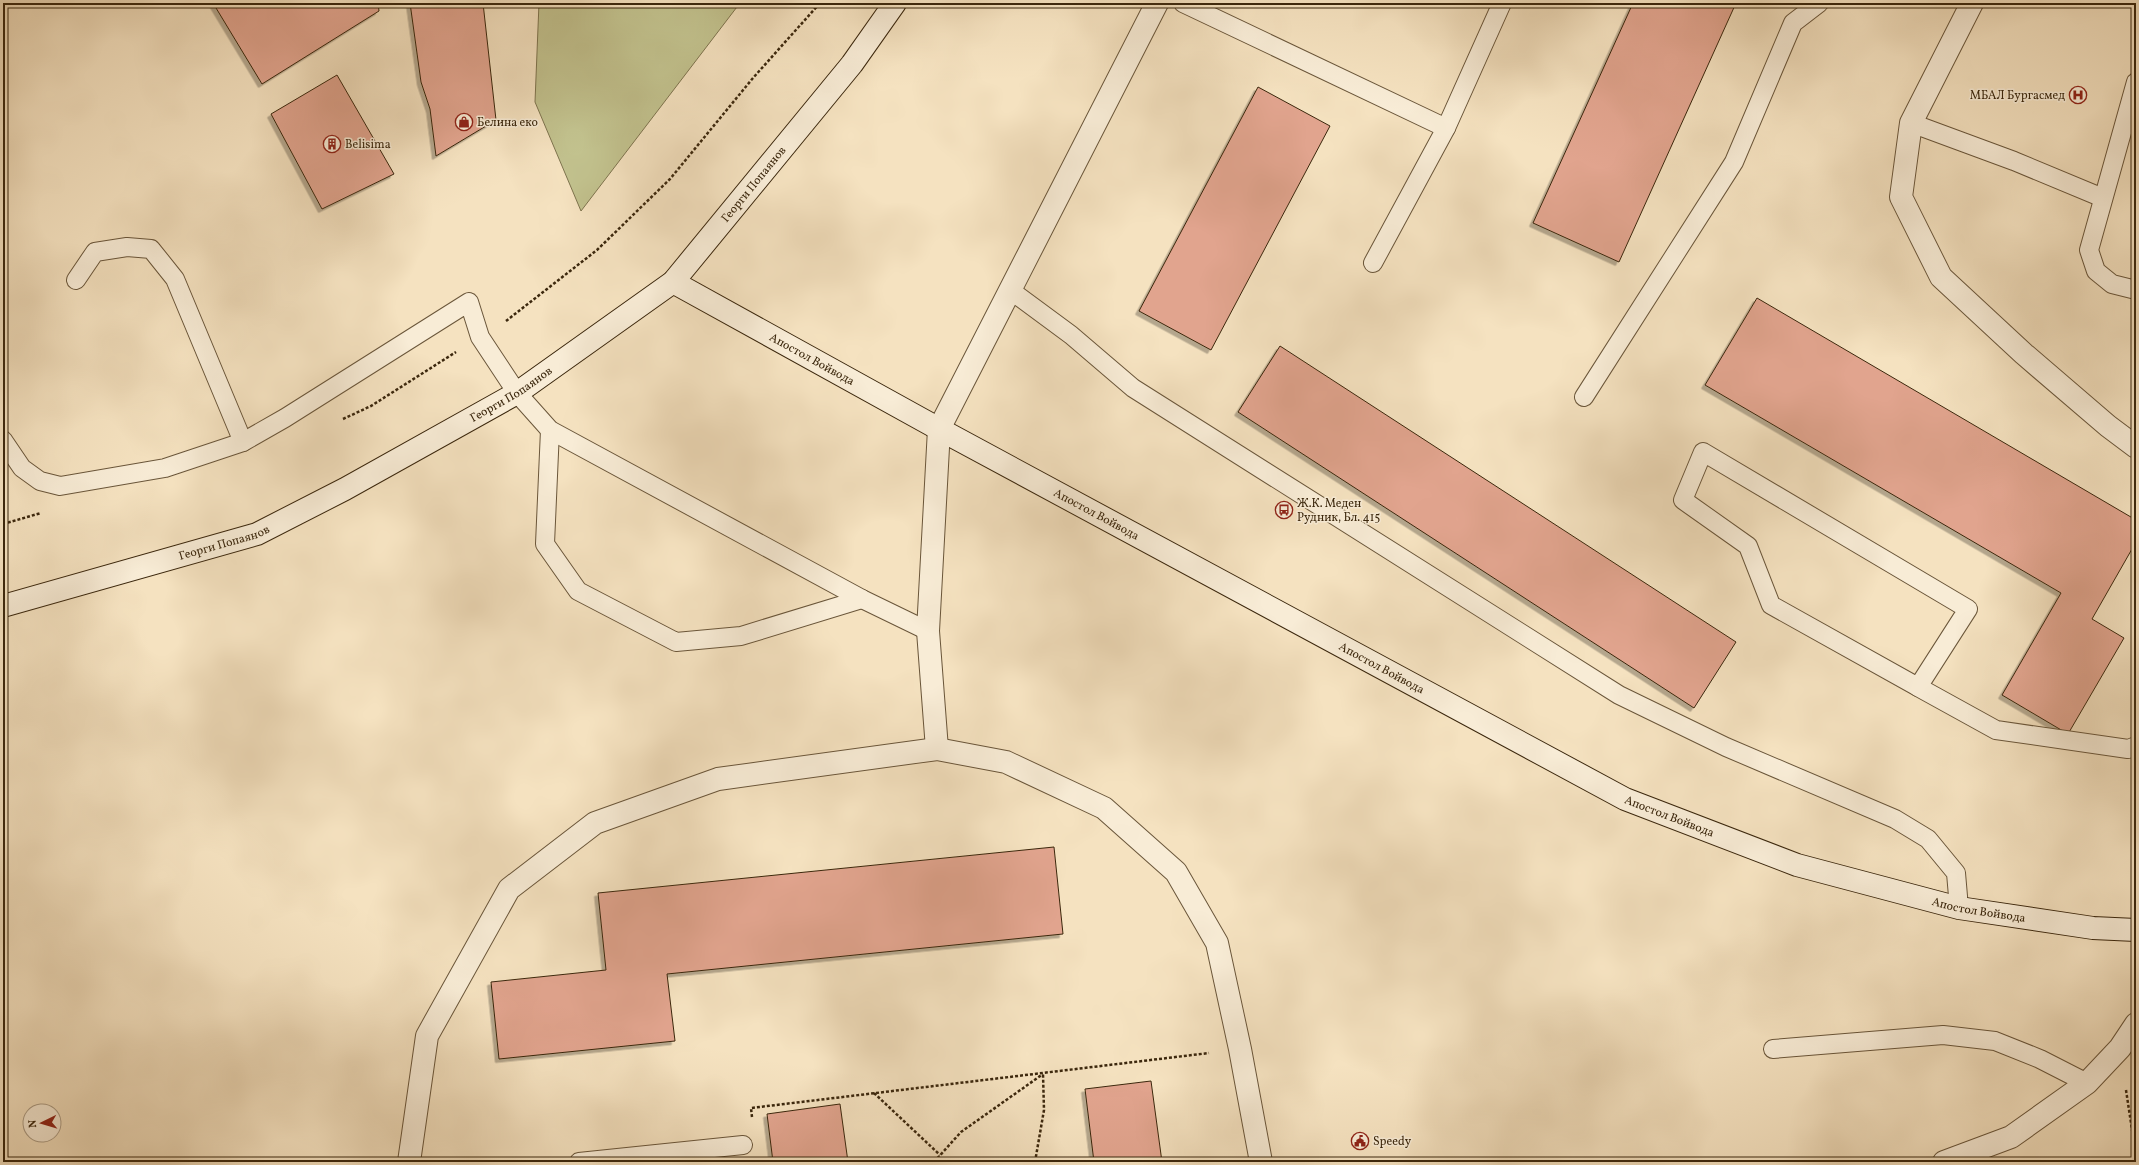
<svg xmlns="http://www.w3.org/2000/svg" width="2139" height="1165" font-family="Vollkorn,serif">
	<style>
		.green { fill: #c2c28e; stroke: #7e744e }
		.building { fill: #e1a48e; stroke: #3b270d; filter: url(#shadow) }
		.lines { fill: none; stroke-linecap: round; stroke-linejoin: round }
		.lane-casing { stroke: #6a563a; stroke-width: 20 }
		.street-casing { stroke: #6a563a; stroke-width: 24 }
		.secondary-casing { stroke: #3b270d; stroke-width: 24 }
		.path { stroke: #3b270d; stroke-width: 2.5; stroke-dasharray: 3 2; stroke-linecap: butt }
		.lane { stroke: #f8ecd6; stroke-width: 18 }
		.street { stroke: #f8ecd6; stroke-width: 22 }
		.secondary { stroke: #f8ecd6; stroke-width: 22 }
		.labels { text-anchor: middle; stroke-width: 3; stroke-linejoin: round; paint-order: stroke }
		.poi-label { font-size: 12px; fill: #3b270d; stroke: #f8ecd6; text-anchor: start }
		.street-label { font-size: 12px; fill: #3b270d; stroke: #f8ecd6 }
	</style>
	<defs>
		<filter id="shadow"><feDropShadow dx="-3.5" dy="3.5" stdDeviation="0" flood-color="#0004"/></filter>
	</defs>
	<rect width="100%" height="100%" fill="#f5e2c0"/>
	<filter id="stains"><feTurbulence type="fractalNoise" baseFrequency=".005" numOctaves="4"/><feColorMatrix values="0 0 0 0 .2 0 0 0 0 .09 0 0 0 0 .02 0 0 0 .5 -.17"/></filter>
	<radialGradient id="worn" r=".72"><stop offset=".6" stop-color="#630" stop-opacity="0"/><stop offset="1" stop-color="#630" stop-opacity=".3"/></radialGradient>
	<!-- green -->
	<path class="green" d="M539,3H740L581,211L535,102Z"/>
	<!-- building -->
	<g class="building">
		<path d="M213,3H378L379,11L262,84Z"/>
		<path d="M410,3H483L496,120L436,156L430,109L421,82Z"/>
		<path d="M1633,3H1736L1619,262L1533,223Z"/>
		<path d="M337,75L394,174L322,209L271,114Z"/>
		<path d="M1258,87L1330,126L1211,350L1139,311Z"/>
		<path d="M1757,298L2136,520V542L2092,619L2124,638L2068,734L2002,695L2061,593L1705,385Z"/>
		<path d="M1280,346L1736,642L1694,708L1238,412Z"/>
		<path d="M1054,847L1063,934L667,974L675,1041L499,1059L491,982L606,970L598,893Z"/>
		<path d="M1151,1081L1162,1162H1094L1085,1089Z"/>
		<path d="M840,1104L848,1162H773L767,1114Z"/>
	</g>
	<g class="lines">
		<defs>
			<g id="lane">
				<path d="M1183,3L1446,128"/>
				<path d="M2136,82L2089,250L2096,271L2112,284L2136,290"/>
				<path d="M1911,123L2014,161L2103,198"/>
				<path d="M1373,263L1446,128L1502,3"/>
				<path d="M76,280L95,252L127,247L151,249L175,279L243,442"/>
				<path d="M1010,290L1071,335L1133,388L1619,695L1726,747L1895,819L1928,839L1956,873L1959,908"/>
				<path d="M1584,397L1734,162L1793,23L1819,3"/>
				<path d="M550,430L545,544L578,591L676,642L741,636L862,599"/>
				<path d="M3,440L22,468L40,481L60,486L165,468L243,442L285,418L469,302L480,337L517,393L550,430L862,599L928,631"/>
				<path d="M1703,452L1968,609L1918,687L1771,605L1748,546L1683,500Z"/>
				<path d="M1918,687L1996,730L2128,749L2136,746"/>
				<path d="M1773,1049L1943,1035L1995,1041L2040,1059L2087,1083"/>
				<path d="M579,1162L743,1145"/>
			</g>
			<g id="street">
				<path d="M1972,3L1911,123L1901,197L1941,277L2024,354L2108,426L2136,447"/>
				<path d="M937,749L928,631L939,429L1157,3"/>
				<path d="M409,1162L427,1036L509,889L595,823L718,779L937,749L1006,762L1104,808L1176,872L1217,943L1240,1049L1261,1162"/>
				<path d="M1944,1162L2011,1137L2087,1083L2120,1048L2136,1024"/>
			</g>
			<g id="secondary">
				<path id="s1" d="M673,282L939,429L1625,799L1797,865L1959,908L2093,928L2136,930"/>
				<path id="s2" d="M3,606L257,534L345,489L517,393L673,282L852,64L895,3"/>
			</g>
		</defs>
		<!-- lane casing -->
		<use href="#lane" class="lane-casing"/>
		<!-- street casing -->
		<use href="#street" class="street-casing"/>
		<!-- secondary casing -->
		<use href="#secondary" class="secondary-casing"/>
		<!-- path -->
		<g class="path">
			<path d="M506,321L597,250L670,179L753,78L820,3"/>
			<path d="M343,419L371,406L456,352"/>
			<path d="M3,524L41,513"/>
			<path d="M2126,1090L2136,1156"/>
			<path d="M874,1093L940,1155"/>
			<path d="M752,1117L751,1108L1209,1053"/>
			<path d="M934,1162L961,1132L1043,1074"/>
			<path d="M1035,1162L1044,1110L1043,1074"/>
		</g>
		<!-- lane -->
		<use href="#lane" class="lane"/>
		<!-- street -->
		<use href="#street" class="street"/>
		<!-- secondary -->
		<use href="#secondary" class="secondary"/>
	</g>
	<!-- icons -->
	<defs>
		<symbol id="hospital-ring" viewBox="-11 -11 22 22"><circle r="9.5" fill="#f8ecd6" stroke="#8f2418" stroke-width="1.5"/><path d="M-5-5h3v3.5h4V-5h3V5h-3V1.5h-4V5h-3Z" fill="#8f2418"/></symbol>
		<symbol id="shop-ring" viewBox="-11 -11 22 22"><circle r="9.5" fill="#f8ecd6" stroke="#8f2418" stroke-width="1.5"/><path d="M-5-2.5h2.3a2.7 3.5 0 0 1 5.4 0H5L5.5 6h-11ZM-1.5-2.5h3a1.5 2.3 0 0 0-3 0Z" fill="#8f2418"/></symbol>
		<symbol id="building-ring" viewBox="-11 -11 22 22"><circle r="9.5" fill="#f8ecd6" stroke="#8f2418" stroke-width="1.5"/><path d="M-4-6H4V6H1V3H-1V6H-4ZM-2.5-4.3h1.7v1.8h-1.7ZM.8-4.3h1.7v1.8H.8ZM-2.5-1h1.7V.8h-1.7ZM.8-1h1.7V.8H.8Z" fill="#8f2418"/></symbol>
		<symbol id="bus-ring" viewBox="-11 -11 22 22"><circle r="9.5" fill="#f8ecd6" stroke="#8f2418" stroke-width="1.5"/><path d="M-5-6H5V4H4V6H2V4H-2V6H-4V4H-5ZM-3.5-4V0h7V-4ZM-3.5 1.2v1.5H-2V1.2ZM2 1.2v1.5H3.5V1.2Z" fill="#8f2418"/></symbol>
		<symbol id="civic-ring" viewBox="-11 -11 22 22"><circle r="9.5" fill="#f8ecd6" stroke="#8f2418" stroke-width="1.5"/><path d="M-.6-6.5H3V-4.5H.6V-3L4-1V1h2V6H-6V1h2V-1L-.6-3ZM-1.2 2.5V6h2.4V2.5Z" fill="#8f2418"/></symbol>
	</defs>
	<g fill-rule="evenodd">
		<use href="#hospital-ring" x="2068" y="85" width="20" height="20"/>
		<use href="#shop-ring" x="454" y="112" width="20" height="20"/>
		<use href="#building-ring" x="322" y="134" width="20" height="20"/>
		<use href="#bus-ring" x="1274" y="500" width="20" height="20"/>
		<use href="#civic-ring" x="1350" y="1131" width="20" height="20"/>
	</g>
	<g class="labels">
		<!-- poi labels -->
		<g class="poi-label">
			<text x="2065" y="99" text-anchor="end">МБАЛ Бургасмед</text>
			<text x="477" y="126">Белина еко</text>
			<text x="345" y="148">Belisima</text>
			<text x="1297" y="507">Ж.К. Меден<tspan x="1297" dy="14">Рудник, Бл. 415</tspan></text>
			<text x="1373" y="1145">Speedy</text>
		</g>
		<!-- street labels -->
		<g class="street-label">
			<text dy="4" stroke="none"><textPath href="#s2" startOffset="878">Георги Попаянов</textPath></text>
			<text dy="4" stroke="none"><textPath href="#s1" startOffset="159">Апостол Войвода</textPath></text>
			<text dy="4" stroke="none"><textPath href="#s2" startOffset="554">Георги Попаянов</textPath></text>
			<text dy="4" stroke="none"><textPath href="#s1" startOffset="483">Апостол Войвода</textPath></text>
			<text dy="4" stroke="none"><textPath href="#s2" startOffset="230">Георги Попаянов</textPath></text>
			<text dy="4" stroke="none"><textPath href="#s1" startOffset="807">Апостол Войвода</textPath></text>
			<text dy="4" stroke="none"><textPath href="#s1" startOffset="1131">Апостол Войвода</textPath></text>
			<text dy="4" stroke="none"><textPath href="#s1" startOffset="1455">Апостол Войвода</textPath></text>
		</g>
	</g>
	<!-- margin -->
	<rect width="2139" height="1165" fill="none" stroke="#f5e2c0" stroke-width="16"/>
	<rect x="4" y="4" width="2131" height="1157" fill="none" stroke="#3b270d" stroke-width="2"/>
	<rect x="8" y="8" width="2123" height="1149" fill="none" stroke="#3b270d"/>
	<!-- north arrow -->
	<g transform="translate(42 1123) rotate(265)"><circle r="19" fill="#f8ecd6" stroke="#ac9d86"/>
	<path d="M0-3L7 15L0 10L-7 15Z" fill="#8f2418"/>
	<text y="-6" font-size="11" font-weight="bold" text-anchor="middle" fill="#3b270d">N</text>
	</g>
	<rect width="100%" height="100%" filter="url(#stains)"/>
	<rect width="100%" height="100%" fill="url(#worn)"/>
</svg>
